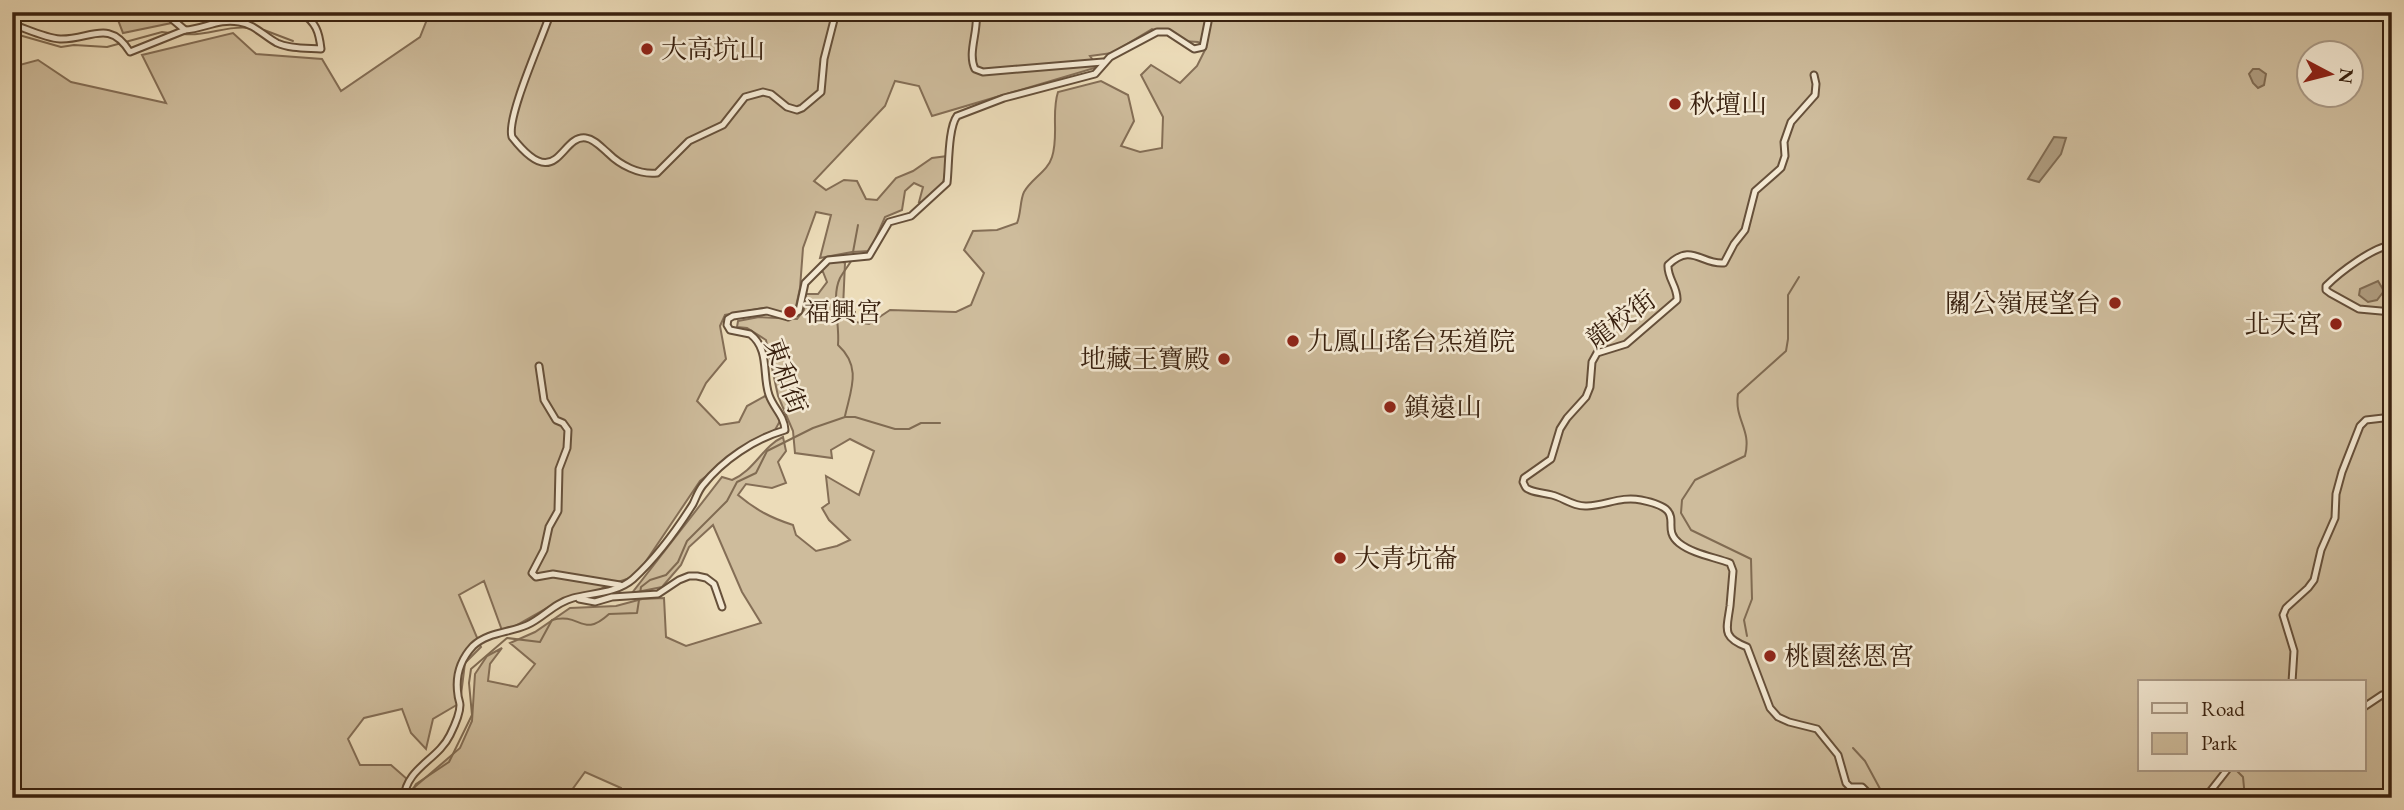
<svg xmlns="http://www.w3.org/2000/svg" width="2404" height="810" font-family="'EB Garamond','Noto Serif TC',serif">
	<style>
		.green { fill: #cebc9c; stroke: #846e56; stroke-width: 2; fill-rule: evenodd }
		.water { fill: #af9c7f; stroke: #806b52; stroke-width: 2 }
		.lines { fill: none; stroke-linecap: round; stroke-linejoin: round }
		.stream { stroke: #806b52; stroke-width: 2 }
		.minor-casing { stroke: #66503a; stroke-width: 9 }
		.minor { stroke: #f3e8d2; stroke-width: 5 }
		.poi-dot { fill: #8f2418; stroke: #f3e8d2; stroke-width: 2.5 }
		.labels { text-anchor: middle; stroke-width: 5; stroke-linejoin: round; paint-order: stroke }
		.poi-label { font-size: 26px; fill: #39210f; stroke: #f3e8d2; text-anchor: start }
		.street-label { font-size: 26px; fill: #39210f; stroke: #f3e8d2 }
	</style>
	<rect width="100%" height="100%" fill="#ecdcb9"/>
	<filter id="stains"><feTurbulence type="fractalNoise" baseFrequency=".00286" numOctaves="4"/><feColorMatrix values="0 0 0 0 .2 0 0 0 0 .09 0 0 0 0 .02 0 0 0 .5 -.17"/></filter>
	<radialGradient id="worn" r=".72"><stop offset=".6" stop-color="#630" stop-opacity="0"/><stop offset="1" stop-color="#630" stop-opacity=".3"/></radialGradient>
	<!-- green -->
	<g class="green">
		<path d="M115,12H225L123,33Z"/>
		<path d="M430,12H2392V798H622L621,788L585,772L566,798H413L410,791L460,748L472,721L475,674L487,656L502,648L490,664L488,681L517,687L535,664L510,643L535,632L570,608L616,606L642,599L664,598L666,637L686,646L761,623L742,592L713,525L689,547L681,565L662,587L632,593L722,477L732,480C754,471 763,446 783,437L786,451L778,462L786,483L772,488L746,484L738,495C756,510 771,518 793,525L796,535L816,551L837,546L850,540L829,520L822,508L829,503L826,476L859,495L874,451L850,439L831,450L832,458L795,453L793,431L778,396L766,340L747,328L737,327L738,321L759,317L797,319L804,310L805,294H818L827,282L823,272H818L819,265L837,259L845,263L843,308L855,312V322L869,324L890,310L956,312L971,305L984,273L964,250L973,231L997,230L1017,223C1021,214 1020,200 1024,192C1031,179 1048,171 1052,157C1059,136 1051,113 1058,92L1101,81L1128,95L1134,121L1121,146L1140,152L1162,148L1163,117L1141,75L1151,65L1180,83L1197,66L1206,48L1198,42L1182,41L1152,29L1112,53L1090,56L1098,67L932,116L919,86L895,81L885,106L814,181L826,190L844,180L857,181L866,199L877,200L896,178L913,171L932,158L948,156L943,184L925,202H919L923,187L914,183L905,191L902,210L885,217L870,251L852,252L820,258L831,215L816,212L803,248L800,288L795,311L782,314L763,308L725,315L720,326L726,359L706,383L697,401L720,425L739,422L747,406L767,395L780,421L775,430L751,441L700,481L636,576L606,586L593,594L573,595L549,607L503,633L484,581L459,595L481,647L465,663L460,703L433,719L426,749L411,733L402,709L364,718L348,739L360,765H391L407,779L402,798H12V67L38,60L71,82L166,103L142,55L233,33L256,54L322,59L341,91L420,37ZM2310,52H2352V94H2310ZM2140,682H2364V770H2140Z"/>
	</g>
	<!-- water -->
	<g class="water">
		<path d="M2253,69H2259L2266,74L2264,85L2258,88L2253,83L2249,74Z"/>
		<path d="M2054,137L2066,138L2061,154L2039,182L2028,179Z"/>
		<path d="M2378,281L2384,291L2377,300L2368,302L2359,295L2360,289Z"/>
	</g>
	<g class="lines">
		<!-- stream -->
		<g class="stream">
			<path d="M264,30L293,41"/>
			<path d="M12,33L61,47L74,45L107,47L162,32L170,33"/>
			<path d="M183,34C206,37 226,25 249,28"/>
			<path d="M853,252L858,225"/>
			<path d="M845,416C851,389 862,367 838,345C840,324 831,297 840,278C844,271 849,265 853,258"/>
			<path d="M1747,636L1744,620L1752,599L1751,559L1691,530L1681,513L1682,500L1695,480L1745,456C1752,429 1734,420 1738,394L1786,351L1788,339V295L1799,277"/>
			<path d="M1853,748L1865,761L1885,798"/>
			<path d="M2236,770L2243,777L2245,798"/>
			<path d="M414,798L411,793L416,784L449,762L472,715L469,683L471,669L507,638L540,642L552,620C581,612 582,639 609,614L637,613L641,587L650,580L666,575L678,562L687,541L727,501L737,482L756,473L767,451L813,428L845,417H855L895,429H909L921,423H940"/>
		</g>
		<defs>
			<g id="minor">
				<path d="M169,12L172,19L185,30"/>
				<path d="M553,12L549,17C541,41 506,118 512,137C558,196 560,134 586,138C594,139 601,147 608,153C620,165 639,175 657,173L689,141L723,125L745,97L763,92L771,94L787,107L797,110L802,108L821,92L824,59L836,12"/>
				<path d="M976,12C979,30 967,53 975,69L983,72L1103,62"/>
				<path d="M12,24C27,29 45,38 60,39C90,40 109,18 130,52L185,30C204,29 219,18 239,22C254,24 264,36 277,43C290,49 307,48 321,49C319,31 316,23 301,12"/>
				<path d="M1814,75L1816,84L1815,95L1791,122L1784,142L1785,156L1781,168L1755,191L1745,230L1734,244L1724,263C1701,265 1692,242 1668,265C1667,278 1678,287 1677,300L1626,344L1597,353L1592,362L1590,387L1586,397L1567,418L1560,429L1551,459L1524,478L1523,482C1526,488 1525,488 1530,490C1537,493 1545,493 1552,495C1564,498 1574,507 1587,506C1607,505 1621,496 1641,500C1691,510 1658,526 1679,543C1693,554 1714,557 1730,563L1733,571C1732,583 1731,595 1730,606C1727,629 1721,637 1747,647L1770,708L1778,717L1789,722L1817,729L1838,755L1846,783L1850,787H1862L1873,798"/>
				<path d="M2392,245C2373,247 2340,272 2326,286V290L2330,293L2359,309L2392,312"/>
				<path d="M539,366L544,400L556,420L563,423L568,430L567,448L559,469L558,511L549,527L544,550L532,573L536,577L553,574L620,585"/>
				<path d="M579,599L595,602L612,597L658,594L679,580L689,576H697L706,578L714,584L722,607"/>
				<path d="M2292,682L2294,651L2283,615L2286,608L2308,588L2314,580L2321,550L2335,518L2336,494L2342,472L2360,426L2366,420L2392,417"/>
				<path d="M2364,707L2382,695L2392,693"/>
				<path d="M404,798C406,768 438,760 450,735C454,727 460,714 460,705C460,702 458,698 458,695C455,676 460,660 473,646C488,632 509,633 527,625C543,618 554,603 573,598C592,593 617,593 633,579C656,558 676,531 693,504C696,498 698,491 703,485C723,460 754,439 785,430C784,415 774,409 769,395C762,375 770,349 750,334L730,330L727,325L728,319L733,316L767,311L788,317L799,311L805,283L828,260L869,256L889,222L911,216L947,183C949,166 948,128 957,116L1004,98L1095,74L1110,57L1157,32H1168L1194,49L1203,47L1208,22L1207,12"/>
				<path d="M2205,798L2227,770"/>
			</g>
		</defs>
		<!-- minor casing -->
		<use href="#minor" class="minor-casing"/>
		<!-- minor -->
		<use href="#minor" class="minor"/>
	</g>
	<!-- markers -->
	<g class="poi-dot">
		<circle cx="647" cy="49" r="7"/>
		<circle cx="1675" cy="104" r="7"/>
		<circle cx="2115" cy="303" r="7"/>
		<circle cx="790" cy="312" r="7"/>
		<circle cx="2336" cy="324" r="7"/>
		<circle cx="1293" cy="341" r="7"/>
		<circle cx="1224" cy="359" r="7"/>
		<circle cx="1390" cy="407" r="7"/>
		<circle cx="1340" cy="558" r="7"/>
		<circle cx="1770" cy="656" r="7"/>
	</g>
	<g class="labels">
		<!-- poi labels -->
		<g class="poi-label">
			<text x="661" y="58">大高坑山</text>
			<text x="1689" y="113">秋壇山</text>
			<text x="2101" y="312" text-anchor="end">關公嶺展望台</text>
			<text x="804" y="321">福興宮</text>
			<text x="2322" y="333" text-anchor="end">北天宮</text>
			<text x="1307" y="350">九鳳山瑤台炁道院</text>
			<text x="1210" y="368" text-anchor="end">地藏王寶殿</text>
			<text x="1404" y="416">鎮遠山</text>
			<text x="1354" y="567">大青坑崙</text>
			<text x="1784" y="665">桃園慈恩宮</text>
		</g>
		<!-- street labels -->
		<g class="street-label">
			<text transform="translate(1621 319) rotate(-36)" y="9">龍校街</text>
			<text transform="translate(786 376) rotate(70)" y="9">東和街</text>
		</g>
	</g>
	<!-- margin -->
	<rect width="2404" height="810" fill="none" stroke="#ecdcb9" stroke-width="42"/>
	<rect x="14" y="14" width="2376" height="782" fill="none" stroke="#39210f" stroke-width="3.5"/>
	<rect x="21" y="21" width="2362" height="768" fill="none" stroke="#39210f" stroke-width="2"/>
	<!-- legend -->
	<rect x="2138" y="680" width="228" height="91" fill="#f3e8d2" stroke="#a99884" stroke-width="2"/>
	<rect x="2152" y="703" width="35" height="10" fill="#f3e8d2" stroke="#a99884" stroke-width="2"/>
	<text x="2201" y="716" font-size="21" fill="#39210f">Road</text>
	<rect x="2152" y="733" width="35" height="21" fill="#cebc9c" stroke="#a99884" stroke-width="2"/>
	<text x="2201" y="750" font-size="21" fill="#39210f">Park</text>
	<!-- north arrow -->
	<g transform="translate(2330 74) rotate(97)"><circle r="33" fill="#f3e8d2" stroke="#a99884" stroke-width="2"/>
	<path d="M0-5L12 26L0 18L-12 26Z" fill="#8f2418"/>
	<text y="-10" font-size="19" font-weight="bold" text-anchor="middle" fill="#39210f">N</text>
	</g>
	<rect width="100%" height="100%" filter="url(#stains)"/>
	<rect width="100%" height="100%" fill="url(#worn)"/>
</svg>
